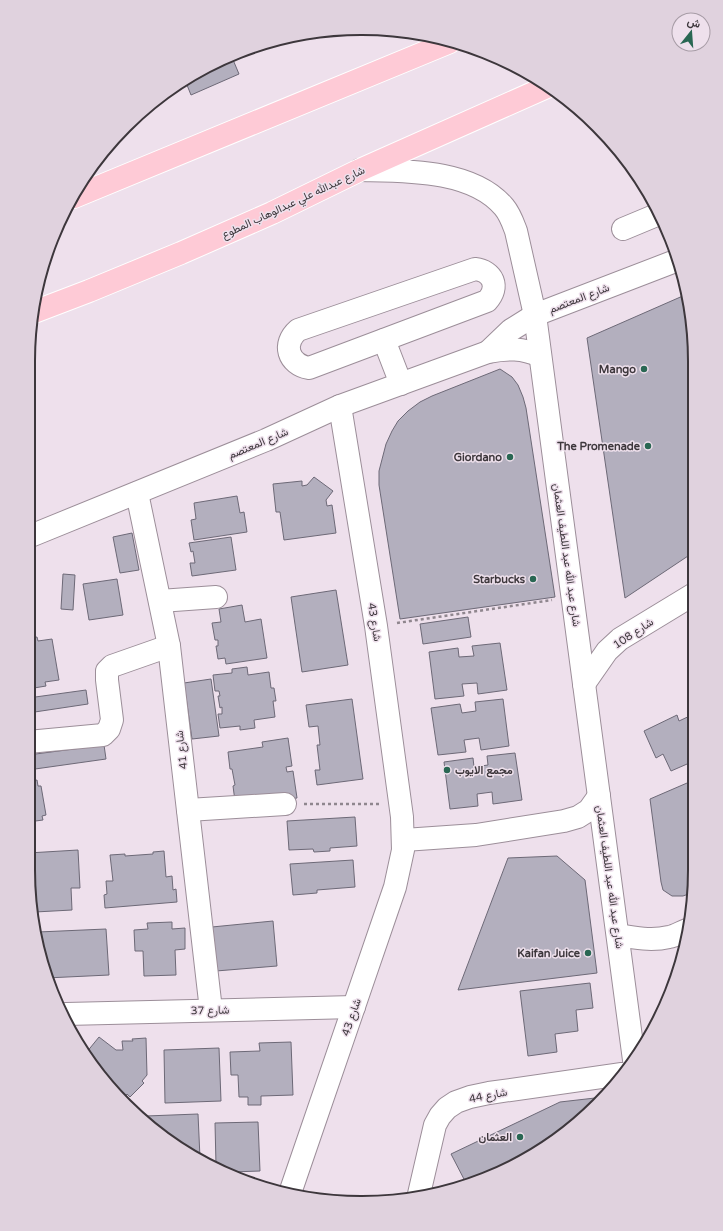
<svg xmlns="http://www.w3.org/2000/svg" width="723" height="1231" font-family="'Varela Round',Vazirmatn,sans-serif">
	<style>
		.building { fill: #b3afbe; stroke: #6d6977 }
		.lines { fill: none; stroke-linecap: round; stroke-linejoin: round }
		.minor-casing { stroke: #9c8e99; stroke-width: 24 }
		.major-casing { stroke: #fff; stroke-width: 24 }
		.path { stroke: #8f868e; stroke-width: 2.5; stroke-dasharray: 3 3; stroke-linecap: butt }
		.minor { stroke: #fff; stroke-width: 22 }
		.major { stroke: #fecad6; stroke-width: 22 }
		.poi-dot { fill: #296753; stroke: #eee0ec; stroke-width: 1.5 }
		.labels { text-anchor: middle; stroke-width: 3; stroke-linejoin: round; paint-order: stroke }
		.street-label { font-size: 11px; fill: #3d373c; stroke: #eee0ec }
		.poi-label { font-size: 11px; font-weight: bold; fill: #3d373c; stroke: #eee0ec; text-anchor: end }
		.rim { fill: none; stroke: #3d373c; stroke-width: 2 }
	</style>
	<rect width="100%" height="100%" fill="#eee0ec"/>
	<!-- building -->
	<g class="building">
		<path d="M231,55L239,74L191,95L185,80Z"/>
		<path d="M685,295L694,339V552L625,598L587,338Z"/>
		<path d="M500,369L512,377L518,385L523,397L526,408L555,597L400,619L379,485V471L386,444L392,431L398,421L408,411L420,402L432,396Z"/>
		<path d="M314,477L333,491L326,500L327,506L332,505L336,533L284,540L280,512H276L273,484L302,481V486L307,485Z"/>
		<path d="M237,496L240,513L244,512L247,532L194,540L191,520L196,519L194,503Z"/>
		<path d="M132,533L139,570L120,573L113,537Z"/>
		<path d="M231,537L236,570L192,576L190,563H195L193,551L191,552L189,543Z"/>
		<path d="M63,574L75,575L73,610L61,609Z"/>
		<path d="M117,579L123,615L89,620L83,584Z"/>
		<path d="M336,590L348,665L302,672L291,597Z"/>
		<path d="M242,605L245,622L261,619L267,658L226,664L225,658L218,659L216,646H218V640H215L212,623L221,622L219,609Z"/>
		<path d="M468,617L471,637L423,644L420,624Z"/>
		<path d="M37,637L38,641L52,639L59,680L45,682L46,686L34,688V684L28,685V638Z"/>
		<path d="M500,643L507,690L478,694L477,683L462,684L464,696L435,699L429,652L458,648L459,657L474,656L472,646Z"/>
		<path d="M247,667L248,675L269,672L271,688H274L276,701H273L275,717L254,720L255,728L240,730V726L220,728L218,714H222V707L220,708L218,696H220L219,691H215L213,675L232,673V669Z"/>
		<path d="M211,679L219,736L192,739L184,683Z"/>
		<path d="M86,690L88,704L28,713V698Z"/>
		<path d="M352,699L363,779L317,785L315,770H320L317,745H320L318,726L309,727L306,705Z"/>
		<path d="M503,699L509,746L481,750L479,738L464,740L466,752L438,755L431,708L460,704L462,713L476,711L475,702Z"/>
		<path d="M694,714V761L671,771L663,754L656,758L644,731L677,715L679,721Z"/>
		<path d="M288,738L292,766L286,767L287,772L293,771L297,798L271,802L235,801L233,786L235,785L232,769H230L228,752L263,747L262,742Z"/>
		<path d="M104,745L106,759L28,770V755Z"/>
		<path d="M515,753L522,800L493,804L492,792L477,794L478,806L450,809L444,762L473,758L474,767L488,765L487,756Z"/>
		<path d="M37,780L38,786H41L46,815L42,816L43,820L28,822V782Z"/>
		<path d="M694,780V892L683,896H672L663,890L661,882L650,799Z"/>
		<path d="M355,817L357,846L330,848V851L314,852L313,849L289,850L287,821Z"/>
		<path d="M78,850L80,888H71L72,910L35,912L28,870V853Z"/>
		<path d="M164,851L166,877L172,876L173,890L176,889L177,902L105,908L104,895L107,894L106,881H113L110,855L125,854V856L153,854V852Z"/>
		<path d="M557,856L585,880L597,973L458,990L508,858Z"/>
		<path d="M353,860L355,887L317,890V893L293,895L290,864Z"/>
		<path d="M273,921L277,966L216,971L212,927Z"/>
		<path d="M172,922V929L185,928V949L175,950L176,975L144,976L143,951H135L134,930L148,929L147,923Z"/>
		<path d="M106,929L109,975L46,978L38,932Z"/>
		<path d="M679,966L677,977L675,982L673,969Z"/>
		<path d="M590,983L593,1008L576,1010L578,1031L555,1034L557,1052L528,1056L520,991Z"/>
		<path d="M99,1037L116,1050H123L122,1041H133L132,1039L146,1038L147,1075L142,1081L144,1083L130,1097L127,1094L124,1098L97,1072L86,1053Z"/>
		<path d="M291,1042L293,1095L261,1096V1105H248V1097H239L238,1075H231L230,1052L260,1051L259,1043Z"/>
		<path d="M219,1048L221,1101L165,1103L164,1050Z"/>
		<path d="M595,1098L597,1102L581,1120L489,1178L466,1183L451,1154L560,1102Z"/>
		<path d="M198,1114L200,1158L176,1147L146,1119V1116Z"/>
		<path d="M258,1122L260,1171L232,1172L216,1165L215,1123Z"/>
	</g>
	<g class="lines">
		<defs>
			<g id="minor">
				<path d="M360,170C405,171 472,169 504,207C510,214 513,223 516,231L535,315L634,1060"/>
				<path d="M623,229L659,214"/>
				<path d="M475,269C493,271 500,287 487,301L309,368C288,364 282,344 298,330Z"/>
				<path d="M384,340L401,384"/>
				<path d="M488,352L511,330L535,315L678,260"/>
				<path d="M137,493L169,646L211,1010"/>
				<path d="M28,537L266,440L340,406L488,352C507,348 523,348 540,356"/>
				<path d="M160,601L216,597"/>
				<path d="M584,684L607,651L620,639L694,594"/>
				<path d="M28,742L103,735L109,729L112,720L107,680V671L112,666L169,646"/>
				<path d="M188,810L285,804"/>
				<path d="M404,840L476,835L564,821L578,817L589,810L599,796"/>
				<path d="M618,935C635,938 652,941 669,937C675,936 681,932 687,930"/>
				<path d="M66,1014L354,1007"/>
				<path d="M290,1193L395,887L403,850L402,817L376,626L340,406"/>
				<path d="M419,1194L435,1125L440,1116L447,1108L456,1102L470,1097L489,1093L622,1074"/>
			</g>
			<g id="major">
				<path d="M74,197L450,42"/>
				<path d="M34,312L89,291L181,253L272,213L360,170L549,86"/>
			</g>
		</defs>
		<!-- minor casing -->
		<use href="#minor" class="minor-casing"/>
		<!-- major casing -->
		<use href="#major" class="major-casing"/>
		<!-- path -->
		<g class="path">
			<path d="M397,623L552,600"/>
			<path d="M304,804H381"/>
		</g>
		<!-- minor -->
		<use href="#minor" class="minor"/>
		<!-- major -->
		<use href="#major" class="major"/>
	</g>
	<!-- markers -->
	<g class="poi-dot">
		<circle cx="644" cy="369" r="4"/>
		<circle cx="648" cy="446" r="4"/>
		<circle cx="510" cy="457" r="4"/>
		<circle cx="533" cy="579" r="4"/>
		<circle cx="447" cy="770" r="4"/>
		<circle cx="588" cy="953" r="4"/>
		<circle cx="520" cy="1137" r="4"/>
	</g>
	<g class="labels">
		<!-- street labels -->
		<g class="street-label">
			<text transform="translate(293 202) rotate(-25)" y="4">شارع عبدالله علي عبدالوهاب المطوع</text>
			<text transform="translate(579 298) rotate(-21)" y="4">شارع المعتصم</text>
			<text transform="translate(258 443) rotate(-23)" y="4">شارع المعتصم</text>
			<text transform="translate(567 555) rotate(82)" y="4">شارع عبد الله عبد اللطيف العثمان</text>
			<text transform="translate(375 622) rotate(81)" y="4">شارع 43</text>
			<text transform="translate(633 633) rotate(-34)" y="4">شارع 108</text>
			<text transform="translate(181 750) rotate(-97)" y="4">شارع 41</text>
			<text transform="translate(610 877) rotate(82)" y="4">شارع عبد الله عبد اللطيف العثمان</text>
			<text transform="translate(210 1010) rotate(-1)" y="4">شارع 37</text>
			<text transform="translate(351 1017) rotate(-71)" y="4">شارع 43</text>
			<text transform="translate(488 1095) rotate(-11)" y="4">شارع 44</text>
		</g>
		<!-- poi labels -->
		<g class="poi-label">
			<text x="636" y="373">Mango</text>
			<text x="640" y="450">The Promenade</text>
			<text x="502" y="461">Giordano</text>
			<text x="525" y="583">Starbucks</text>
			<text x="455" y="774" text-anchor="start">مجمع الايوب</text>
			<text x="580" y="957">Kaifan Juice</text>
			<text x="512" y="1141">العثمان</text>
		</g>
	</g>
	<!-- crop -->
	<path d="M0 0H723V1231H0ZM361 35H362A326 326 0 0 1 688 361V870A326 326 0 0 1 362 1196H361A326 326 0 0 1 35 870V361A326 326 0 0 1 361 35Z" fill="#e0d2de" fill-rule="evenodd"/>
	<path class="rim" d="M361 35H362A326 326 0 0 1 688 361V870A326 326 0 0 1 362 1196H361A326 326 0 0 1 35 870V361A326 326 0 0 1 361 35Z"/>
	<!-- north arrow -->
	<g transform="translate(691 32) rotate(17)"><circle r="19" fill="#eee0ec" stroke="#a79ca6"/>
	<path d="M0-3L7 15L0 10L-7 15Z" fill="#296753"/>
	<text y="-6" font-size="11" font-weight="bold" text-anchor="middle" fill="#3d373c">ش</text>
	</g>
</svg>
